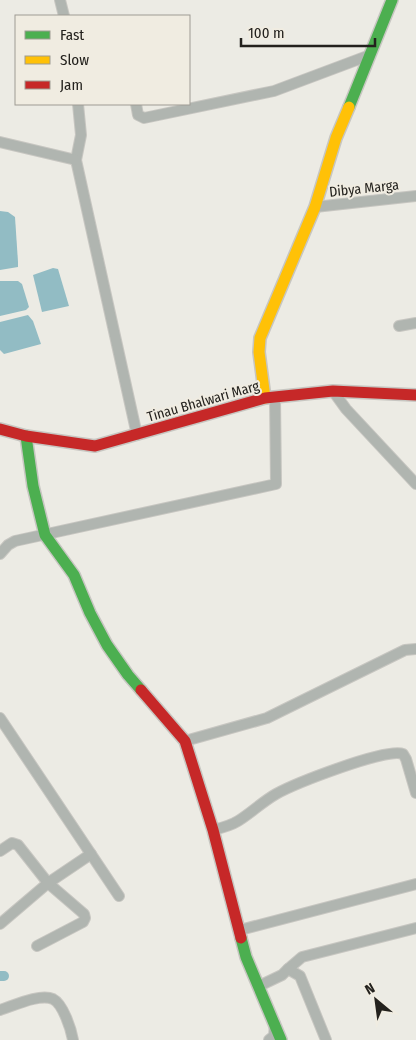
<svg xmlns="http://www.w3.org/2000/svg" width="416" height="1040" font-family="'Fira Sans Condensed',sans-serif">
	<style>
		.water { fill: #92bcc4 }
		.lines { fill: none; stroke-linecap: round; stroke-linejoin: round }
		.canal { stroke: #92bcc4; stroke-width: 10 }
		.street-casing { stroke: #c7c6c1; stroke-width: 12 }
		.fast-casing { stroke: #c7c6c1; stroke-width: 14 }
		.slow-casing { stroke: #c7c6c1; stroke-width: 14 }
		.jam-casing { stroke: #c7c6c1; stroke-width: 14 }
		.street { stroke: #b0b5b0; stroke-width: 10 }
		.fast { stroke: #4caf50; stroke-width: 11 }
		.slow { stroke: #ffc107; stroke-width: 11 }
		.jam { stroke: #c62828; stroke-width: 11 }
		.labels { text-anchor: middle; stroke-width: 4; stroke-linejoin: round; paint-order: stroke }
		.street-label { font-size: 14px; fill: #23211d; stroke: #f0ece1 }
	</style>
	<rect width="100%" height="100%" fill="#ecebe4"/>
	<!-- water -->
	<g class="water">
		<path d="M0,211L8,212L15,217L18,262V267L0,270Z"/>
		<path d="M53,268L58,269L69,306L42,312L33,275Z"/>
		<path d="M0,281H18L22,284L29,307L26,310L0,316Z"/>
		<path d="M28,315L33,321L41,344L4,354L0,350V322Z"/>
	</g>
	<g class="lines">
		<!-- canal -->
		<path class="canal" d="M0,976H4"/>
		<defs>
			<g id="street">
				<path d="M60,0L64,16"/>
				<path d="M78,104L81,135L76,160L137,435"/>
				<path d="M136,104L138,115L144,118L274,91L370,55"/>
				<path d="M0,142L76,160"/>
				<path d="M315,207L416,196"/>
				<path d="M399,326L416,323"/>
				<path d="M333,391L346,409L416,484"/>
				<path d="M0,554L8,545L15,541L276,484L275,398"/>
				<path d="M0,718L119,896"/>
				<path d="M185,741L267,718L405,650L416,649"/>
				<path d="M213,830C221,828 230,826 238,821C251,813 262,802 276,794C294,784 387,747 403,754L406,759L416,793"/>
				<path d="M0,851L12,843L18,845L48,883L84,914L85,918L83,922L37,946"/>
				<path d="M0,924L48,883L91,854"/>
				<path d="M240,930L416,884"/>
				<path d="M288,969L302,957L416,928"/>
				<path d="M259,986L282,975L288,969L300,976L326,1040"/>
				<path d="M0,1010C13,1006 40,993 53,999C63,1004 71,1029 73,1040"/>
				<path d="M269,1040L274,1036L275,1024"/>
			</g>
			<g id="fast">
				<path d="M349,107L392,0"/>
				<path d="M26,436L33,486L45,535L74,575L90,613L107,645L128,675L141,690"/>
				<path d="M241,938L246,957L281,1040"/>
			</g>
			<path id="slow" d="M265,398L259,352L260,338L315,207L336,138L349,107"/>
			<g id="jam">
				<path d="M0,429L26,436L95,446L265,398L333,391L416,395"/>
				<path d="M141,690L185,741L213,830L241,938"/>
			</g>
		</defs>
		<!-- street casing -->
		<use href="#street" class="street-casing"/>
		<!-- fast casing -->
		<use href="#fast" class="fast-casing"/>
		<!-- slow casing -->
		<use href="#slow" class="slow-casing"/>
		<!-- jam casing -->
		<use href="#jam" class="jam-casing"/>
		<!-- street -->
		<use href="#street" class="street"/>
		<!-- fast -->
		<use href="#fast" class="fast"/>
		<!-- slow -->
		<use href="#slow" class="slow"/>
		<!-- jam -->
		<use href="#jam" class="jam"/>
	</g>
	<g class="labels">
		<!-- street labels -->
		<g class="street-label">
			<text transform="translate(364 188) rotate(-6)" y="5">Dibya Marga</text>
			<text transform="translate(203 401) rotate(-16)" y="5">Tinau Bhalwari Marg</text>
		</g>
	</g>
	<!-- legend -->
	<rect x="15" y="15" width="175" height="90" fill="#f0ece1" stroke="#9e9b93"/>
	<rect x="25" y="31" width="25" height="8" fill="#4caf50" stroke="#9e9b93"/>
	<text x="60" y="40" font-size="15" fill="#23211d">Fast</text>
	<rect x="25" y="56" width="25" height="8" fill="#ffc107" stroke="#9e9b93"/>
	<text x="60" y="65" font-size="15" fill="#23211d">Slow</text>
	<rect x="25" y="81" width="25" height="8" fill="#c62828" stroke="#9e9b93"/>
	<text x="60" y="90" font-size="15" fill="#23211d">Jam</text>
	<!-- north arrow -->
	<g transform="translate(376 1000) rotate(331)" stroke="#f0ece1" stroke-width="4" paint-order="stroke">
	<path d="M0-4L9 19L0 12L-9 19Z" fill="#23211d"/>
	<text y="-8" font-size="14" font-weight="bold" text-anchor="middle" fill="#23211d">N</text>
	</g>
	<!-- scale -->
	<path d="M241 38v8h134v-8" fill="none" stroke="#23211d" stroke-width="2.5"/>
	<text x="248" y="38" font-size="15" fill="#23211d" stroke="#f0ece1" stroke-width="4" paint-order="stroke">100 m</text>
</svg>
